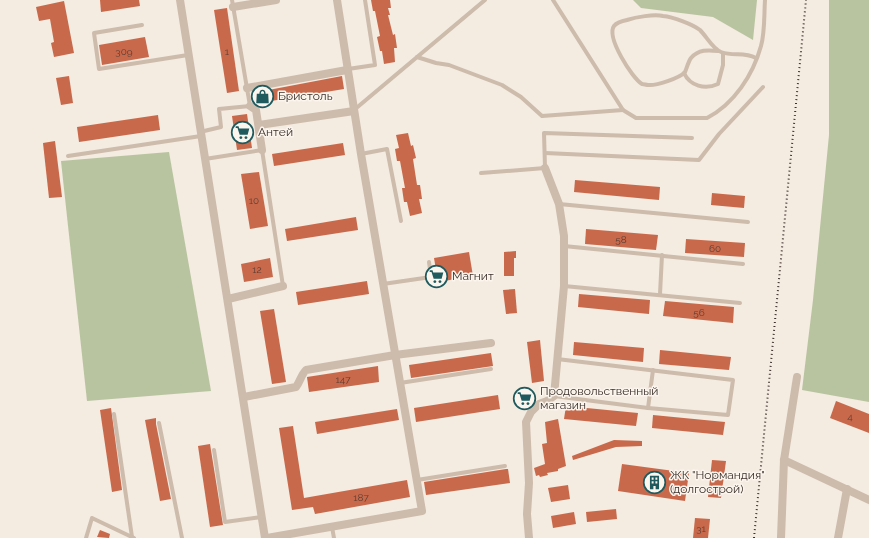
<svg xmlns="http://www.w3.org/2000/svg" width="869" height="538" font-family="Raleway,sans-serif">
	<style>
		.green { fill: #b8c4a0 }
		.building { fill: #c8694b }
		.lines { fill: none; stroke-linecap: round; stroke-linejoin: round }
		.lane { stroke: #cdbbac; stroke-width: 4 }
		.street { stroke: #cdbbac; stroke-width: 8 }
		.rail { stroke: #3b302b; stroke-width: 2; stroke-dasharray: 1 3; stroke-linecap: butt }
		.labels { text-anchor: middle; stroke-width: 3; stroke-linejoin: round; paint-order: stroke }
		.number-label { font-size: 10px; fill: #5e3e33 }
		.poi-label { font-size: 12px; fill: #3b302b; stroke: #fbf5ee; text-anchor: start }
	</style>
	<rect width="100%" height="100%" fill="#f4ebe1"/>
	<!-- green -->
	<g class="green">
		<path d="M633,0H757L753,40L713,17L641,8Z"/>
		<path d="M829,0H869V402L802,390L813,300L829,135Z"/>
		<path d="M169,152L211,391L87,401L61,161Z"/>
	</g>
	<!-- building -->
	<g class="building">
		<path d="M100,0H139L140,6L101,12Z"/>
		<path d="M371,0H390L391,8H388L390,15H388L393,35L395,34L397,48H394L395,62L384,64L382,51H380L377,37L380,36L375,11H373Z"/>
		<path d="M64,1L74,53L54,57L51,43L54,42L50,19L39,21L36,7Z"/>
		<path d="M227,8L239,91L227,93L214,10Z"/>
		<path d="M145,37L149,57L102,65L99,45Z"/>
		<path d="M69,76L73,103L61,105L56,78Z"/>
		<path d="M342,76L344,89L259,103L258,92Z"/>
		<path d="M247,114L252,148L237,150L232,116Z"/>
		<path d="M158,115L160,130L79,142L77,127Z"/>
		<path d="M408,133L411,146L413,145L416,158L413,159L417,185H420L422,199H419L422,213L410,216L407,202H404L402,188H405L400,161H397L395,149L399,148L396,135Z"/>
		<path d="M55,141L62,197L49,198L43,143Z"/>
		<path d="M343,143L345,155L274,166L272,154Z"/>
		<path d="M259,172L268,226L250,229L241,174Z"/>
		<path d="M575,180L660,187L659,200L574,192Z"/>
		<path d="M712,193L745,196L744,208L711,205Z"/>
		<path d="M356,217L358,230L287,241L285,229Z"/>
		<path d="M586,229L658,235L656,250L585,244Z"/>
		<path d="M686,239L745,243L744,257L685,253Z"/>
		<path d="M516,251V258H514V276H504V252Z"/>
		<path d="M469,252L473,276L438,282L434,258Z"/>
		<path d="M270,258L273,277L244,282L241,264Z"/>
		<path d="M367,281L369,294L298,305L296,292Z"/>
		<path d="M515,289L517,313L506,314L503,290Z"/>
		<path d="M579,294L650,300L649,314L578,307Z"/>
		<path d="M665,301L734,307L733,323L663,316Z"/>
		<path d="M274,309L286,382L272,384L260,311Z"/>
		<path d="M540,340L544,381L532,383L527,342Z"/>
		<path d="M574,342L644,348L643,362L573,355Z"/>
		<path d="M660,350L731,357L729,370L659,364Z"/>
		<path d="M491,353L493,366L411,378L409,365Z"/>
		<path d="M378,366L379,382L309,392L307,377Z"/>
		<rect x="520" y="393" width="10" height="10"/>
		<path d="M498,395L500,409L416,422L414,408Z"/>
		<path d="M836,401L869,414V433L830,418Z"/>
		<path d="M566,406L638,413L636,426L564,419Z"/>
		<path d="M111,408L122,490L112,492L100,410Z"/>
		<path d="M397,409L399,420L317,434L315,422Z"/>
		<path d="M653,415L725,422L723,435L652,428Z"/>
		<path d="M156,418V424L171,499L160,501L145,420Z"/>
		<path d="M558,419L566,466L558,469V471L547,473L548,475L540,477L539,475L536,476L534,468L545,464L542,444L547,443L545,422Z"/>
		<path d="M293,426L304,498L407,480L410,497L315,514L313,507L292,510L279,428Z"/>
		<path d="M614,440L642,441V446L616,447L573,460L572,456Z"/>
		<path d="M210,444L223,525L210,527L198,446Z"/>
		<path d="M712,460L726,461L721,498L708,497Z"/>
		<path d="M622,464L689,473L685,501L618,491Z"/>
		<path d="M506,469H508L510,483L426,495L424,482Z"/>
		<path d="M568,485L570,499L551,502L548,488Z"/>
		<path d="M616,509L617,519L587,522L586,512Z"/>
		<path d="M574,512L576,524L553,528L551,516Z"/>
		<path d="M695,518L710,519L708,538H693Z"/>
		<path d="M100,530L110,534L109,538L97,537Z"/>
	</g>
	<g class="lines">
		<!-- lane -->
		<g class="lane">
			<path d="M553,0L623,110L636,118H707C734,104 753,75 761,46C765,32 764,15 765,0"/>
			<path d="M142,25L94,33L99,69L188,55"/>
			<path d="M719,51C708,50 699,49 691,58C688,62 687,68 685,72C680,78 656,86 648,85C647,85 643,84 642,84C632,78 606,37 614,26C617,22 622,21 627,20C636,17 654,14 663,16C673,17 692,24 700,30C707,37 712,48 721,52C734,57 743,51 756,58"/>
			<path d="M417,57L436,63L449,65L502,85L521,97L542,116L623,110"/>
			<path d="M348,69L375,65L365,0"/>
			<path d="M684,73C690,86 705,90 718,84L723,65V53"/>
			<path d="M354,110L485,0"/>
			<path d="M200,132L221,127L219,109L250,106L232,0"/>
			<path d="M545,153L699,160L719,134L763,87"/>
			<path d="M361,154L387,149L401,221"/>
			<path d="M68,156L201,136"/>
			<path d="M205,159L262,150L283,286"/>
			<path d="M481,173L545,168L544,133L692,138"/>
			<path d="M559,204L748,222"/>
			<path d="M564,246L743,264"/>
			<path d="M383,284L431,277L429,262"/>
			<path d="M564,286L740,303"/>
			<path d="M660,294L662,255"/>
			<path d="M400,383L491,369"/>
			<path d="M554,396L648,408L728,415L733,380L557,359"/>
			<path d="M648,408L653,370"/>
			<path d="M114,414L132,537"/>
			<path d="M159,423L182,538"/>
			<path d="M214,450L225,522L262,517"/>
			<path d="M417,480L505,466"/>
			<path d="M332,527L334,538"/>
			<path d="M86,538L92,518L134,538"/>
		</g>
		<!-- street -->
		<g class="street">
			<path d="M180,0L265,538"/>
			<path d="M233,7L276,0"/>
			<path d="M247,88L347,70"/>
			<path d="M250,106L256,110L262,150"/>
			<path d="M259,125L354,111"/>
			<path d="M228,299L283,286"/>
			<path d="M244,397L296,387C300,382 301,375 306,370L395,355L491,343"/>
			<path d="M784,460L869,500"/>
			<path d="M267,538L422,511L361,154L337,0"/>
			<path d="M529,538L527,514L529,483L526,422L531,412L539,404L547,401L554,396L564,286V236L559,204L545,168"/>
			<path d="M781,538L784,460L797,377"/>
			<path d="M838,538L847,489"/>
		</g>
		<!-- rail -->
		<path class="rail" d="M754,538L806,0"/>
	</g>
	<!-- icons -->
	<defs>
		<symbol id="shop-ring" viewBox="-11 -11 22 22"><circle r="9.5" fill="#fbf5ee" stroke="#1f5a5e" stroke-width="1.5"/><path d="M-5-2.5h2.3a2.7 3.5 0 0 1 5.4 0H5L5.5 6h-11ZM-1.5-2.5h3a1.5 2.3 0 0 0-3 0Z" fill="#1f5a5e"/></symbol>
		<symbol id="supermarket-ring" viewBox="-11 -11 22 22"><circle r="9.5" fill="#fbf5ee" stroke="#1f5a5e" stroke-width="1.5"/><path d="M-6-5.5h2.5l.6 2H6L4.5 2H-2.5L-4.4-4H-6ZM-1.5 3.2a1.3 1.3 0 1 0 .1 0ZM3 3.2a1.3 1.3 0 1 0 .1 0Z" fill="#1f5a5e"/></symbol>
		<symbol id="building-ring" viewBox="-11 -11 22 22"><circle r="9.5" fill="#fbf5ee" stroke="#1f5a5e" stroke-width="1.5"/><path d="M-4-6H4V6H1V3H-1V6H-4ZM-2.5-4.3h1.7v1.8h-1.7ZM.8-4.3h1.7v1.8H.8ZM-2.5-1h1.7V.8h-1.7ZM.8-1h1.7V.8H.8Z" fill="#1f5a5e"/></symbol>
	</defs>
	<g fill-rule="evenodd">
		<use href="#shop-ring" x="250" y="84" width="25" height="25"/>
		<use href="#supermarket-ring" x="230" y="120" width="25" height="25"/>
		<use href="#supermarket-ring" x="424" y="264" width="25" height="25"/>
		<use href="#supermarket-ring" x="512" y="386" width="25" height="25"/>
		<use href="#building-ring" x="642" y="470" width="25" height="25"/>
	</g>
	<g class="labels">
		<!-- number labels -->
		<g class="number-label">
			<text x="124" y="55">309</text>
			<text x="227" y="55">1</text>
			<text x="254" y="204">10</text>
			<text x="621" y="243">58</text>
			<text x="715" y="252">60</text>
			<text x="257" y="273">12</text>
			<text x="699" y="316">56</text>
			<text x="343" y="383">147</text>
			<text x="850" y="420">4</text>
			<text x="361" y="501">187</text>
			<text x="701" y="532">31</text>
		</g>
		<!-- poi labels -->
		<g class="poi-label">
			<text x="278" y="100">Бристоль</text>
			<text x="258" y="136">Антей</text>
			<text x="452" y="280">Магнит</text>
			<text x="540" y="395">Продовольственный<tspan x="540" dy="14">магазин</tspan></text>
			<text x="670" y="479">ЖК "Нормандия"<tspan x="670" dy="14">(долгострой)</tspan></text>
		</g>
	</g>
</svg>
